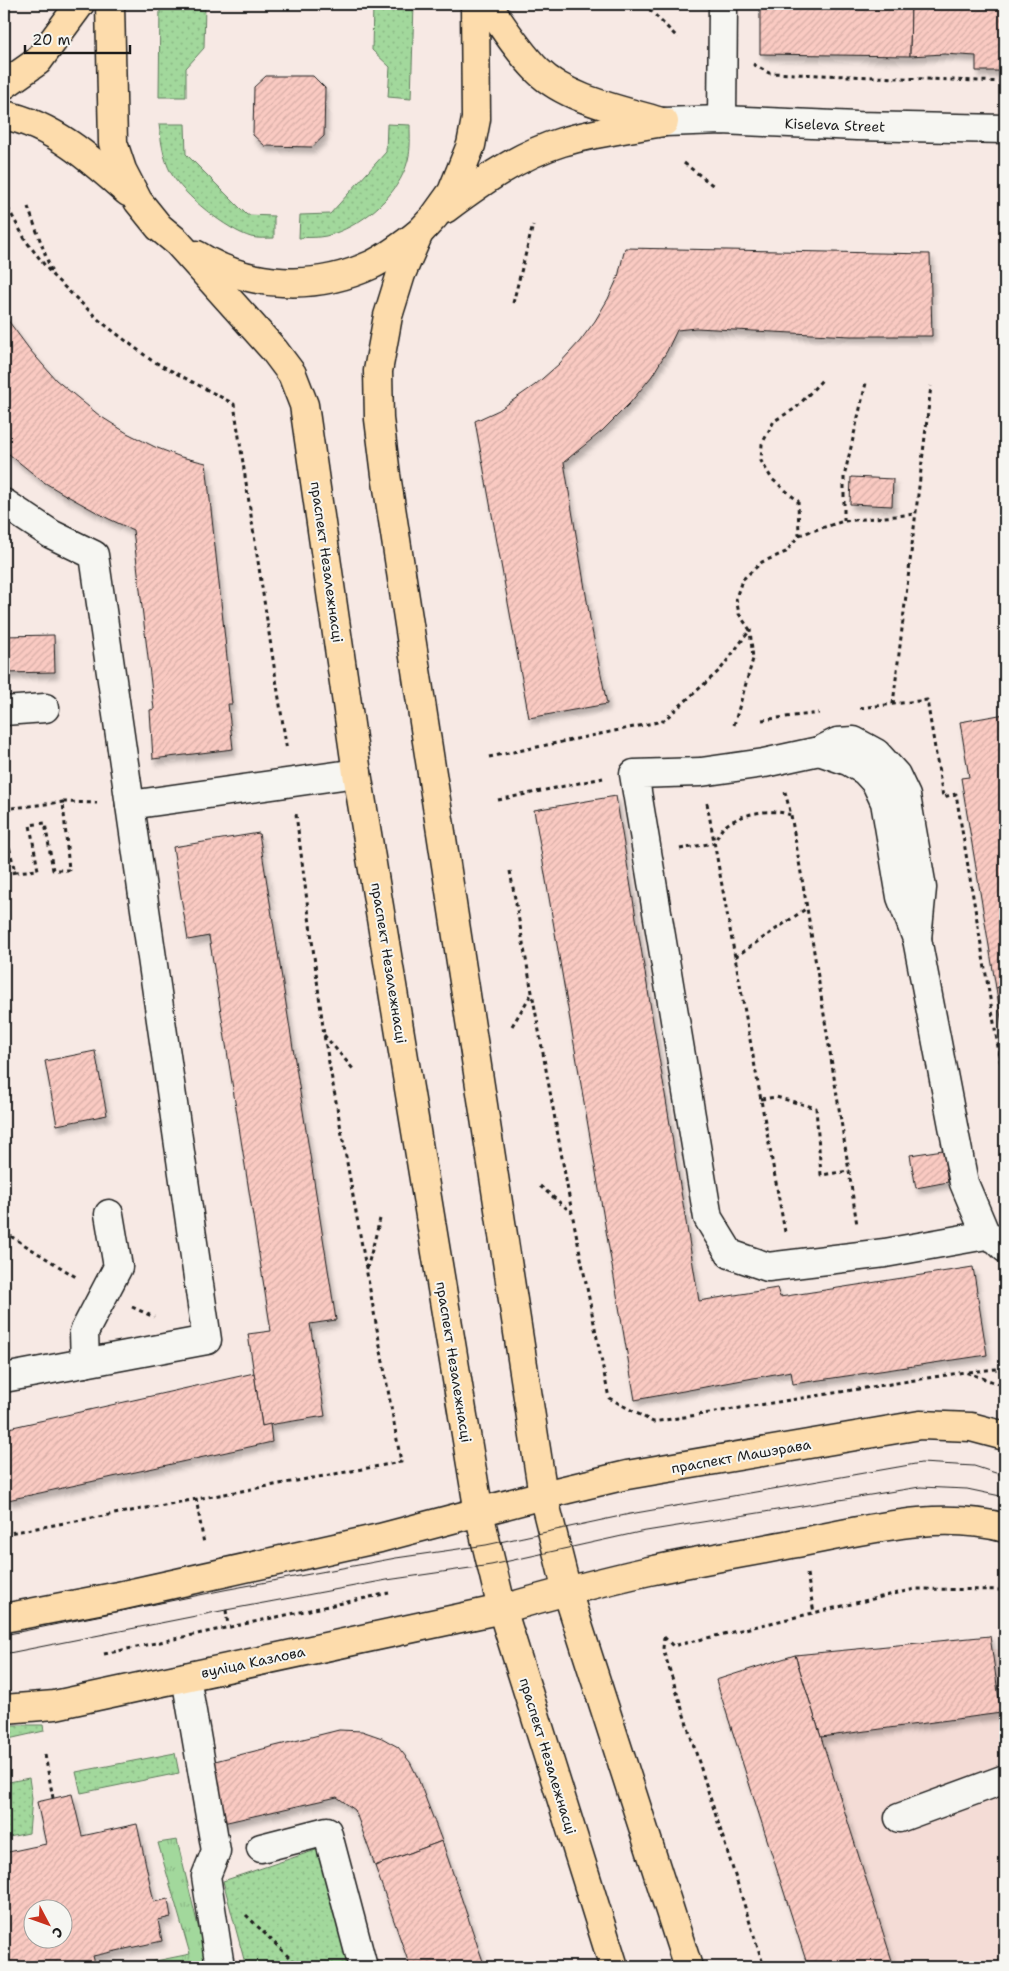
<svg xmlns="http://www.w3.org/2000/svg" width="1009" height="1971" font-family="'Shantell Sans',sans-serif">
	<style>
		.built { fill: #f4dcd6 }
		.grass { fill: url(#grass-dots); stroke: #5f7a5c }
		.park { fill: url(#park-tufts); stroke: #5f7a5c }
		.building { fill: url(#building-hatch); stroke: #1c1c1c; fill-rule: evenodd; filter: url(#shadow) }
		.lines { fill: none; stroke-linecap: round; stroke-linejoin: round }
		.minor-casing { stroke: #1c1c1c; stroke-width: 31 }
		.major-casing { stroke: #1c1c1c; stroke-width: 31 }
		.path { stroke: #1c1c1c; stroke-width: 3; stroke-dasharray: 4 4; stroke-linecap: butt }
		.minor { stroke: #f6f6f2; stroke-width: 28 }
		.major { stroke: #fddcac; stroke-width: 28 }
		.tram { stroke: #1c1c1c; stroke-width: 1 }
		.labels { text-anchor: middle; stroke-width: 4; stroke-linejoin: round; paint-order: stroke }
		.street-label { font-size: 14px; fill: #1c1c1c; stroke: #f6f6f2 }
	</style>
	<defs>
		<pattern id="grass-dots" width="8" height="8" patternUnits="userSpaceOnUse" patternTransform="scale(1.25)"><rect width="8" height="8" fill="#a2d89c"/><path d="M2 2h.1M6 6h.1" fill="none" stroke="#8bb986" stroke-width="1.8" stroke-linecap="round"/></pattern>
		<pattern id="park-tufts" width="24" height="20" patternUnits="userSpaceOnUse" patternTransform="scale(1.25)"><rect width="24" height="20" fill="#a2d89c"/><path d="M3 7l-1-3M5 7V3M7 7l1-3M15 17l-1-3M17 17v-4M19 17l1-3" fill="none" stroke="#8bb986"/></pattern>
		<pattern id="building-hatch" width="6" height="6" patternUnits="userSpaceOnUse" patternTransform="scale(1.25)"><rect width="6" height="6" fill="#facac2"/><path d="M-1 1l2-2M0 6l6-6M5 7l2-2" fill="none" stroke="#d6ada6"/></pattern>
		<filter id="shadow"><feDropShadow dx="3" dy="5.5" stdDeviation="2.5" flood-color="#0004"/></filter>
	</defs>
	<rect width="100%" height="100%" fill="#f7e9e4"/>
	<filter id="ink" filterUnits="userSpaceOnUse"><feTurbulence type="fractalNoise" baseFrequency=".02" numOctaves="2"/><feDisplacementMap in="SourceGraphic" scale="10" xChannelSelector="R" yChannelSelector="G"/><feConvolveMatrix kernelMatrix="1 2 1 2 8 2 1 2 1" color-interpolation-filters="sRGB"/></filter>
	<g filter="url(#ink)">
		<!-- built -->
		<path class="built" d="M990,1636L992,1649H1005V1967H808L716,1680L795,1655Z"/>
		<!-- grass -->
		<g class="grass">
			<path d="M160,4H205L204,48L186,68V97H159Z"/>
			<path d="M373,4H414L411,99L388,97L390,67L372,50Z"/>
			<path d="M159,124H185L186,154L247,215L274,216V238C267,238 258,239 251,237C227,230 183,195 171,173C163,158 161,141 159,124Z"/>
			<path d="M387,124L410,125C410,137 411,149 408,160C399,196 361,227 326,236C317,238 308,237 299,238L300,215L330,214L386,152Z"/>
			<path d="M4,1725H43L44,1731L4,1740Z"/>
			<path d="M175,1753L179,1773L81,1793L76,1772Z"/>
			<path d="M29,1778L32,1798L29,1833L4,1838V1783Z"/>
			<path d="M319,1849L353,1967H246L223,1881Z"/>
		</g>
		<!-- park -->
		<path class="park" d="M177,1840L208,1967H146V1963L190,1954L158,1843Z"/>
		<!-- building -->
		<g class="building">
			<path d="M760,4H911L910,56L760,54Z"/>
			<path d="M911,4H1005V71H976V56L944,54L910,56Z"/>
			<path d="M266,76H313L325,88L324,136L312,147L265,146L253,135L254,87Z"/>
			<path d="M625,248L930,254L932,336H850L696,328L677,330L667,351L652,376L630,403L602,431L564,462L591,625L607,704L529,718L475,421L499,410L535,385L559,364L580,341L595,321L608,299L618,277Z"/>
			<path d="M4,315L30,350L56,380L100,416L127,433L155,447L181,457L206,463L232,704H228L233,749L153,759L150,710L154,709L133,530L109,519L62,493L42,481L4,450Z"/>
			<path d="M851,477L893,479L892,506L850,504Z"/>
			<path d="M54,635L55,672L4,673V636Z"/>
			<path d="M1005,714V986L996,988L961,778L969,777L960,722Z"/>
			<path d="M616,796L699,1301L777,1288L780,1297L973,1267L987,1355L793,1384L791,1371L635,1400L534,810Z"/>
			<path d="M259,833L336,1320L310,1324L325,1416L262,1426L248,1334L271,1331L209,936L188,940L173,847Z"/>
			<path d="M1005,986V1035H1004L996,988Z"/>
			<path d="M95,1051L107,1115L57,1125L45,1061Z"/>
			<path d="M943,1150L948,1182L916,1188L910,1155Z"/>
			<path d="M254,1373L262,1426L270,1424L272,1442L8,1500L4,1482V1429Z"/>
			<path d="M990,1636L1001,1713L821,1737L795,1655Z"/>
			<path d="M795,1655L821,1737L894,1967H808L716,1680Z"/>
			<path d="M339,1730L362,1731L382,1738L398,1747L410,1762L417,1776L442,1841L375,1866L355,1810L337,1797L223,1823L211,1762Z"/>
			<path d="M72,1794L82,1836L137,1824L154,1902L168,1899L171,1917L158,1920L162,1941L93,1956L96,1967H4V1853L46,1844L37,1802ZM32,1908H62V1938H32Z"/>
			<path d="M442,1841L479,1950L485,1967H410L375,1866Z"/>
		</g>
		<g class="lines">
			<defs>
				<g id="minor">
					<path d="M722,120L723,4"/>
					<path d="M664,122L722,120L857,126L1005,129"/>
					<path d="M4,503L51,534L94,555L207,1340L4,1378"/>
					<path d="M4,711L45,708"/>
					<path d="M819,751L848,761L865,771L876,783L885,802L901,897L917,939L964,1183L986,1235"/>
					<path d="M130,805L357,773"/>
					<path d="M917,939L922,888L906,796L896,775L876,753L854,741L837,742L819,751L764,763L701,772L634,774L708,1218L730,1254L768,1267L885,1253L986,1235L996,1239L1005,1248"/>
					<path d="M85,1363L84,1332L118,1267L109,1214"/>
					<path d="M186,1677L216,1851L206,1876L220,1967"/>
					<path d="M899,1818L1005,1779"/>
					<path d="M261,1848L327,1831L363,1967"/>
				</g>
				<g id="major">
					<path d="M110,4L113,143L122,170L138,201L159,227L177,242L274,350L292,374L304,405L357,773L479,1513L502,1609L614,1967"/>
					<path d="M475,4L476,119L471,145L452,192L434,217L419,233L401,274L388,316L378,371L379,419L386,475L543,1495L567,1591L688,1967"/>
					<path d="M487,4C503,27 518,51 538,71C566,99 621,110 658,121"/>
					<path d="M4,85L38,61L80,4"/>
					<path d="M4,115C53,125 92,160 128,192"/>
					<path d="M445,209C481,182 519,155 562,142C595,132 630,128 664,122"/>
					<path d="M197,255C249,288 315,291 371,265C388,257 403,245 419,233"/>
					<path d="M4,1618L119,1596L380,1538L543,1495L627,1475L920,1425L971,1427L1005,1436"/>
					<path d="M4,1709L55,1705L502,1609C551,1595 600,1582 649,1571C696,1561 744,1553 791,1544C860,1532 936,1509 1005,1528"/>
				</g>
			</defs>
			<!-- minor casing -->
			<use href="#minor" class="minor-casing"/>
			<!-- major casing -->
			<use href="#major" class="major-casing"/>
			<!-- path -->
			<g class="path">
				<path d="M644,4L678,38"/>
				<path d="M753,64L769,73L1005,82"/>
				<path d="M684,163L715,187"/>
				<path d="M4,201L26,241L53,276L100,321L151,360L234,404L287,751"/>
				<path d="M28,207L52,273"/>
				<path d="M513,303L533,225"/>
				<path d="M844,521V477L866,383"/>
				<path d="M799,535L844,521L916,514"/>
				<path d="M893,704L931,386"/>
				<path d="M860,708L927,700L943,797L956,794L1005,1089"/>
				<path d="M762,720L819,713"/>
				<path d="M734,725L753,659L750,630"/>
				<path d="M489,757L663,721L720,670L750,630L739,614L736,598L742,580L762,562L786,552L799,535L798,501L772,479L761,461L762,444L774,421L796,408L822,380"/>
				<path d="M785,792L791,815L807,908L849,1171"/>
				<path d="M498,800L603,778"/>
				<path d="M707,803L785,1232"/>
				<path d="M4,809L63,802"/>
				<path d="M4,825L15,872L38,870L30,825L45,823L53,870H69L63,802L97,803"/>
				<path d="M680,849L714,843C717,838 719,833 722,829C736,814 772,807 790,815"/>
				<path d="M510,871L572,1213L609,1398L653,1422L965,1372L1005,1386"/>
				<path d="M4,875L15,872"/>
				<path d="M735,957L807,908"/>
				<path d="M512,1026L532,993"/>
				<path d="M324,1035L354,1070"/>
				<path d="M761,1099L776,1097L816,1108L821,1175L849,1171L857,1225"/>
				<path d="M540,1186L572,1213"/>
				<path d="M4,1232L76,1277"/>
				<path d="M367,1269L380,1219"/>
				<path d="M132,1307L154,1317"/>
				<path d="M969,1372L1005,1368"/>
				<path d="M196,1498L204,1544"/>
				<path d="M4,1534L401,1462L324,1035L296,814"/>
				<path d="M807,1574L814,1613"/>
				<path d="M226,1610L228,1626"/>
				<path d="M664,1637L673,1646L915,1589L1005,1590"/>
				<path d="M664,1637L663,1649L764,1967"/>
				<path d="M104,1654L389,1593"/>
				<path d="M45,1755L53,1798"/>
				<path d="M246,1915L299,1967"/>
			</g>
			<!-- minor -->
			<use href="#minor" class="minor"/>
			<!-- major -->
			<use href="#major" class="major"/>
			<!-- tram -->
			<g class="tram">
				<path d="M4,1635L224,1590L396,1558L486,1545L630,1514L921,1463L974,1466L1005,1476"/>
				<path d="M4,1654L226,1610L387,1580L491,1565L640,1532L920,1487L967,1489L1005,1497"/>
			</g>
		</g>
	</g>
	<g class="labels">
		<!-- street labels -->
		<g class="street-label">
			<text transform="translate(835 125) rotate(2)" y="5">Kiseleva Street</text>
			<text transform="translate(327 562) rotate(82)" y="5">праспект Незалежнасці</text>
			<text transform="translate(389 963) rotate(81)" y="5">праспект Незалежнасці</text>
			<text transform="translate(454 1362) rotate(81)" y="5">праспект Незалежнасці</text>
			<text transform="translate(741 1456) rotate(-10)" y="5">праспект Машэрава</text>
			<text transform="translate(253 1662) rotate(-12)" y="5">вуліца Казлова</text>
			<text transform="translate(548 1756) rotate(73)" y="5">праспект Незалежнасці</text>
		</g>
	</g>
	<!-- margin -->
	<rect width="1009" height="1971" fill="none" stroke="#f6f6f2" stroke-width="20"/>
	<rect x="10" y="10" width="989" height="1951" fill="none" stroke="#1c1c1c" stroke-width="2" filter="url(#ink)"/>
	<!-- north arrow -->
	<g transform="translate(48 1924) rotate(131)"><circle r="24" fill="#f6f6f2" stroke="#9f9f9c"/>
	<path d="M0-4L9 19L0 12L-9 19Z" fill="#c8321e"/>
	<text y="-8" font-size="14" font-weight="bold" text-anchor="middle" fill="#1c1c1c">С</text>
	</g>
	<!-- scale -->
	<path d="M25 45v8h105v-8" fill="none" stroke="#1c1c1c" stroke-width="2.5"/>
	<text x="32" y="45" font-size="15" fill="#1c1c1c" stroke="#f6f6f2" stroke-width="4" paint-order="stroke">20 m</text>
</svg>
